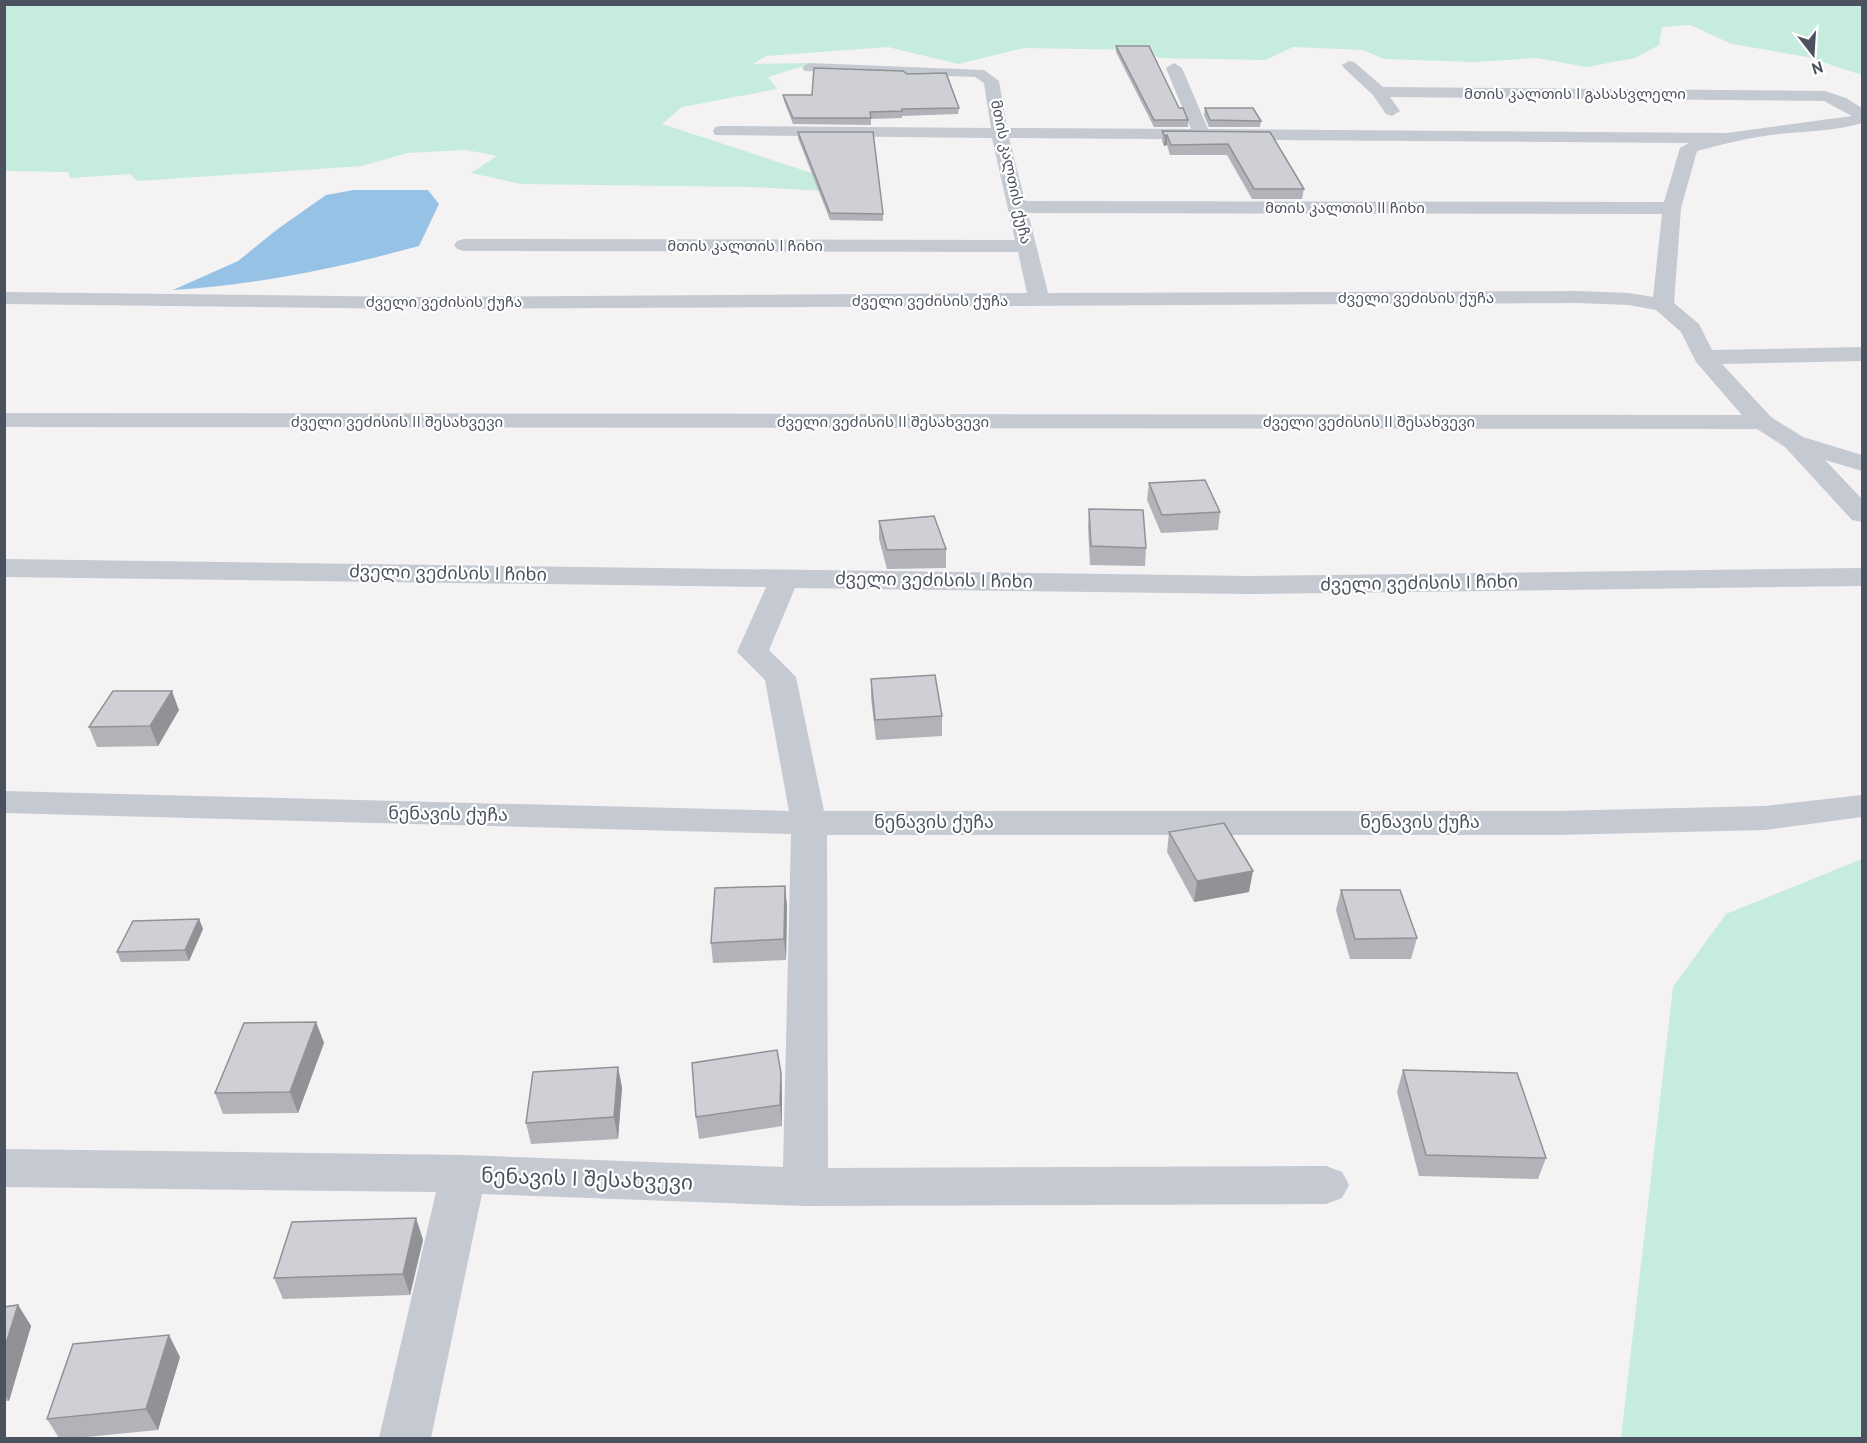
<svg xmlns="http://www.w3.org/2000/svg" width="1867" height="1443" font-family="'PT Sans','Noto Sans Georgian',sans-serif">
	<style>
		.green { fill: #c5ecdd }
		.water { fill: #96c3e5 }
		.lines { fill: none; stroke-linecap: round; stroke-linejoin: round }
		.minor { fill: #c4c9d2; fill-rule: evenodd }
		.wall { fill: #b2b3b8 }
		.shaded-wall { fill: #919296 }
		.building { fill: #cfd0d6; stroke: #919296; stroke-width: 1.5 }
		.labels { text-anchor: middle; stroke-width: 4.5; stroke-linejoin: round; paint-order: stroke }
		.far-street-label { font-size: 15px; fill: #4b515e; stroke: #fff }
		.street-label { font-size: 18px; fill: #4b515e; stroke: #fff }
		.near-street-label { font-size: 21px; fill: #4b515e; stroke: #fff }
	</style>
	<rect width="100%" height="100%" fill="#f4f2f2"/>
	<!-- green -->
	<g class="green">
		<path d="M5,5H1862V75L1807,57L1732,44L1690,25L1662,27L1659,45L1635,58L1587,67L1537,58L1473,62L1384,59L1363,50L1293,47L1265,60L1160,58L1138,50L1024,48L958,64L888,47L766,56L753,64L813,63L768,77L777,89L682,107L662,124L876,194L753,187L521,184L471,173L497,156L466,150L407,153L362,166L137,181L130,174L70,178L68,172L5,171Z"/>
		<path d="M1862,859V1438H1621L1673,987L1726,914Z"/>
	</g>
	<!-- water -->
	<path class="water" d="M354,190H428L439,204L419,246C338,268 257,285 173,290L238,261L279,228L326,195Z"/>
	<g class="lines">
		<!-- minor -->
		<g class="minor">
			<path d="M1349,61L1354,62L1383,87L1825,91L1846,98L1862,108V123C1835,131 1807,131 1779,134C1751,137 1724,144 1697,151L1681,208L1674,303L1699,324L1712,350L1862,347V361L1722,364L1771,417L1803,437L1862,455V471L1825,460L1862,499V522L1852,520L1785,447L1757,429L4,427V413L1742,415L1696,362L1681,332L1656,310L1629,305L1578,303L416,309L4,304V292L416,297L1027,293L1018,252L464,251L457,249L454,245L457,241L464,239L1015,240L992,138L715,135L713,131L715,127L721,126L991,128L984,83L975,77L805,71L802,68L805,65L810,63L984,70L999,81L1007,128L1191,129L1166,68L1174,63L1182,68L1208,129L1727,133L1852,116L1824,101L1390,97L1400,111L1392,116L1386,114L1373,95L1344,68L1342,65ZM1009,138L1689,143L1680,148L1664,202L1025,201ZM1028,213L1662,214L1653,297L1629,293L1578,291L1048,293Z"/>
			<path d="M4,559L1249,576L1862,568V586L1249,594L795,588L769,650L796,677L824,811H1555L1765,806L1862,795V817L1765,830L1555,835H827L828,1168L1326,1166L1342,1172L1349,1185L1342,1198L1326,1204L805,1206L482,1194L431,1438H379L436,1192L4,1187V1149L463,1155L783,1167L791,834L4,813V791L789,811L765,680L737,652L766,587L4,577Z"/>
		</g>
	</g>
	<!-- wall -->
	<g class="wall">
		<path d="M1116,46L1179,108L1188,120V127H1154L1116,52Z"/>
		<path d="M907,74L959,108L958,114L902,116V118L871,119V125L793,124L784,101L783,95H812Z"/>
		<path d="M1205,108L1261,121L1260,127H1209L1204,115Z"/>
		<path d="M1162,131L1270,132L1304,189L1302,199H1252L1227,155H1170L1167,145L1164,146L1162,141Z"/>
		<path d="M798,132L883,214V221L830,220L798,138Z"/>
		<path d="M1149,483L1220,512L1218,530L1161,533L1147,500Z"/>
		<path d="M1089,509L1146,548L1145,566L1090,565L1088,527Z"/>
		<path d="M879,521L946,549V568L887,569L879,539Z"/>
		<path d="M871,679L942,716V736L876,740L871,698Z"/>
		<path d="M179,710L158,746L97,747L89,727Z"/>
		<path d="M1169,832L1249,892L1194,902L1167,852Z"/>
		<path d="M785,886L787,907L786,960L713,963L711,943Z"/>
		<path d="M1341,890L1417,938L1411,959H1350L1336,910Z"/>
		<path d="M199,919L203,929L189,961L121,962L117,952Z"/>
		<path d="M316,1022L324,1043L298,1113L223,1114L215,1093Z"/>
		<path d="M618,1067L622,1088L618,1139L531,1144L526,1123Z"/>
		<path d="M1403,1070L1546,1158L1538,1179L1419,1176L1397,1092Z"/>
		<path d="M781,1073L782,1094V1126L699,1139L696,1117Z"/>
		<path d="M416,1218L423,1240L410,1295L283,1299L274,1278Z"/>
		<path d="M18,1305L31,1326L9,1401H4V1307Z"/>
		<path d="M180,1357L158,1430L76,1438H59L47,1419Z"/>
	</g>
	<!-- shaded-wall -->
	<g class="shaded-wall">
		<path d="M1167,135V145L1164,146L1165,136Z"/>
		<path d="M172,691L179,710L158,746L150,726Z"/>
		<path d="M1253,871L1249,892L1194,902L1197,881Z"/>
		<path d="M785,886L787,907L786,960L784,939Z"/>
		<path d="M199,919L203,929L189,961L185,950Z"/>
		<path d="M316,1022L324,1043L298,1113L290,1092Z"/>
		<path d="M618,1067L622,1088L618,1139L614,1117Z"/>
		<path d="M781,1073L782,1094V1126L780,1105Z"/>
		<path d="M416,1218L423,1240L410,1295L403,1274Z"/>
		<path d="M18,1305L31,1326L9,1401L4,1394V1350Z"/>
		<path d="M169,1335L180,1357L158,1430L146,1409Z"/>
	</g>
	<!-- building -->
	<g class="building">
		<path d="M1116,46H1149L1179,108H1183L1188,120H1154Z"/>
		<path d="M814,68L903,71L907,74L946,73L959,108L902,109V111L870,112L871,118H793L783,95H812Z"/>
		<path d="M1205,108H1253L1261,121L1210,120Z"/>
		<path d="M1162,131L1270,132L1304,189H1254L1228,144L1171,145L1167,135L1165,136Z"/>
		<path d="M798,132H873L883,214L830,213Z"/>
		<path d="M1205,480L1220,512L1162,515L1149,483Z"/>
		<path d="M1089,509L1143,510L1146,548L1091,546Z"/>
		<path d="M934,516L946,549L887,550L879,521Z"/>
		<path d="M935,675L942,716L875,720L871,679Z"/>
		<path d="M113,691H172L150,726L89,727Z"/>
		<path d="M1224,823L1253,871L1197,881L1169,832Z"/>
		<path d="M785,886L784,939L711,943L715,888Z"/>
		<path d="M1341,890H1400L1417,938L1355,939Z"/>
		<path d="M199,919L185,950L117,952L133,921Z"/>
		<path d="M316,1022L290,1092L215,1093L244,1023Z"/>
		<path d="M777,1050L781,1073L780,1105L696,1117L692,1063Z"/>
		<path d="M618,1067L614,1117L526,1123L533,1072Z"/>
		<path d="M1403,1070L1517,1073L1546,1158L1426,1155Z"/>
		<path d="M416,1218L403,1274L274,1278L292,1222Z"/>
		<path d="M18,1305L4,1350V1307Z"/>
		<path d="M169,1335L146,1409L47,1419L73,1344Z"/>
	</g>
	<g class="labels">
		<!-- far-street labels -->
		<g class="far-street-label">
			<text x="1575" y="99">მთის კალთის I გასასვლელი</text>
			<text transform="translate(1011 172) rotate(78)" y="5">მთის კალთის ქუჩა</text>
			<text x="1345" y="213">მთის კალთის II ჩიხი</text>
			<text x="745" y="251">მთის კალთის I ჩიხი</text>
			<text x="1416" y="303">ძველი ვეძისის ქუჩა</text>
			<text x="930" y="306">ძველი ვეძისის ქუჩა</text>
			<text x="444" y="307">ძველი ვეძისის ქუჩა</text>
			<text x="397" y="427">ძველი ვეძისის II შესახვევი</text>
			<text x="883" y="427">ძველი ვეძისის II შესახვევი</text>
			<text x="1369" y="427">ძველი ვეძისის II შესახვევი</text>
		</g>
		<!-- street labels -->
		<g class="street-label">
			<text transform="translate(448 573) rotate(1)" y="6">ძველი ვეძისის I ჩიხი</text>
			<text transform="translate(934 580) rotate(1)" y="6">ძველი ვეძისის I ჩიხი</text>
			<text transform="translate(1419 583) rotate(-1)" y="6">ძველი ვეძისის I ჩიხი</text>
			<text transform="translate(448 814) rotate(1)" y="6">ნენავის ქუჩა</text>
			<text x="934" y="828">ნენავის ქუჩა</text>
			<text x="1420" y="828">ნენავის ქუჩა</text>
		</g>
		<!-- near-street labels -->
		<g class="near-street-label">
			<text transform="translate(587 1179) rotate(2)" y="7">ნენავის I შესახვევი</text>
		</g>
	</g>
	<!-- border -->
	<rect width="1867" height="1443" fill="none" stroke="#4b515e" stroke-width="12"/>
	<!-- north arrow -->
	<g transform="translate(1813 54) rotate(163)" stroke="#ffffff" stroke-width="4.5" paint-order="stroke">
	<path d="M0-4.5L10 22L0 15L-10 22Z" fill="#4b515e"/>
	<text y="-9" font-size="16" font-weight="bold" text-anchor="middle" fill="#4b515e">N</text>
	</g>
</svg>
